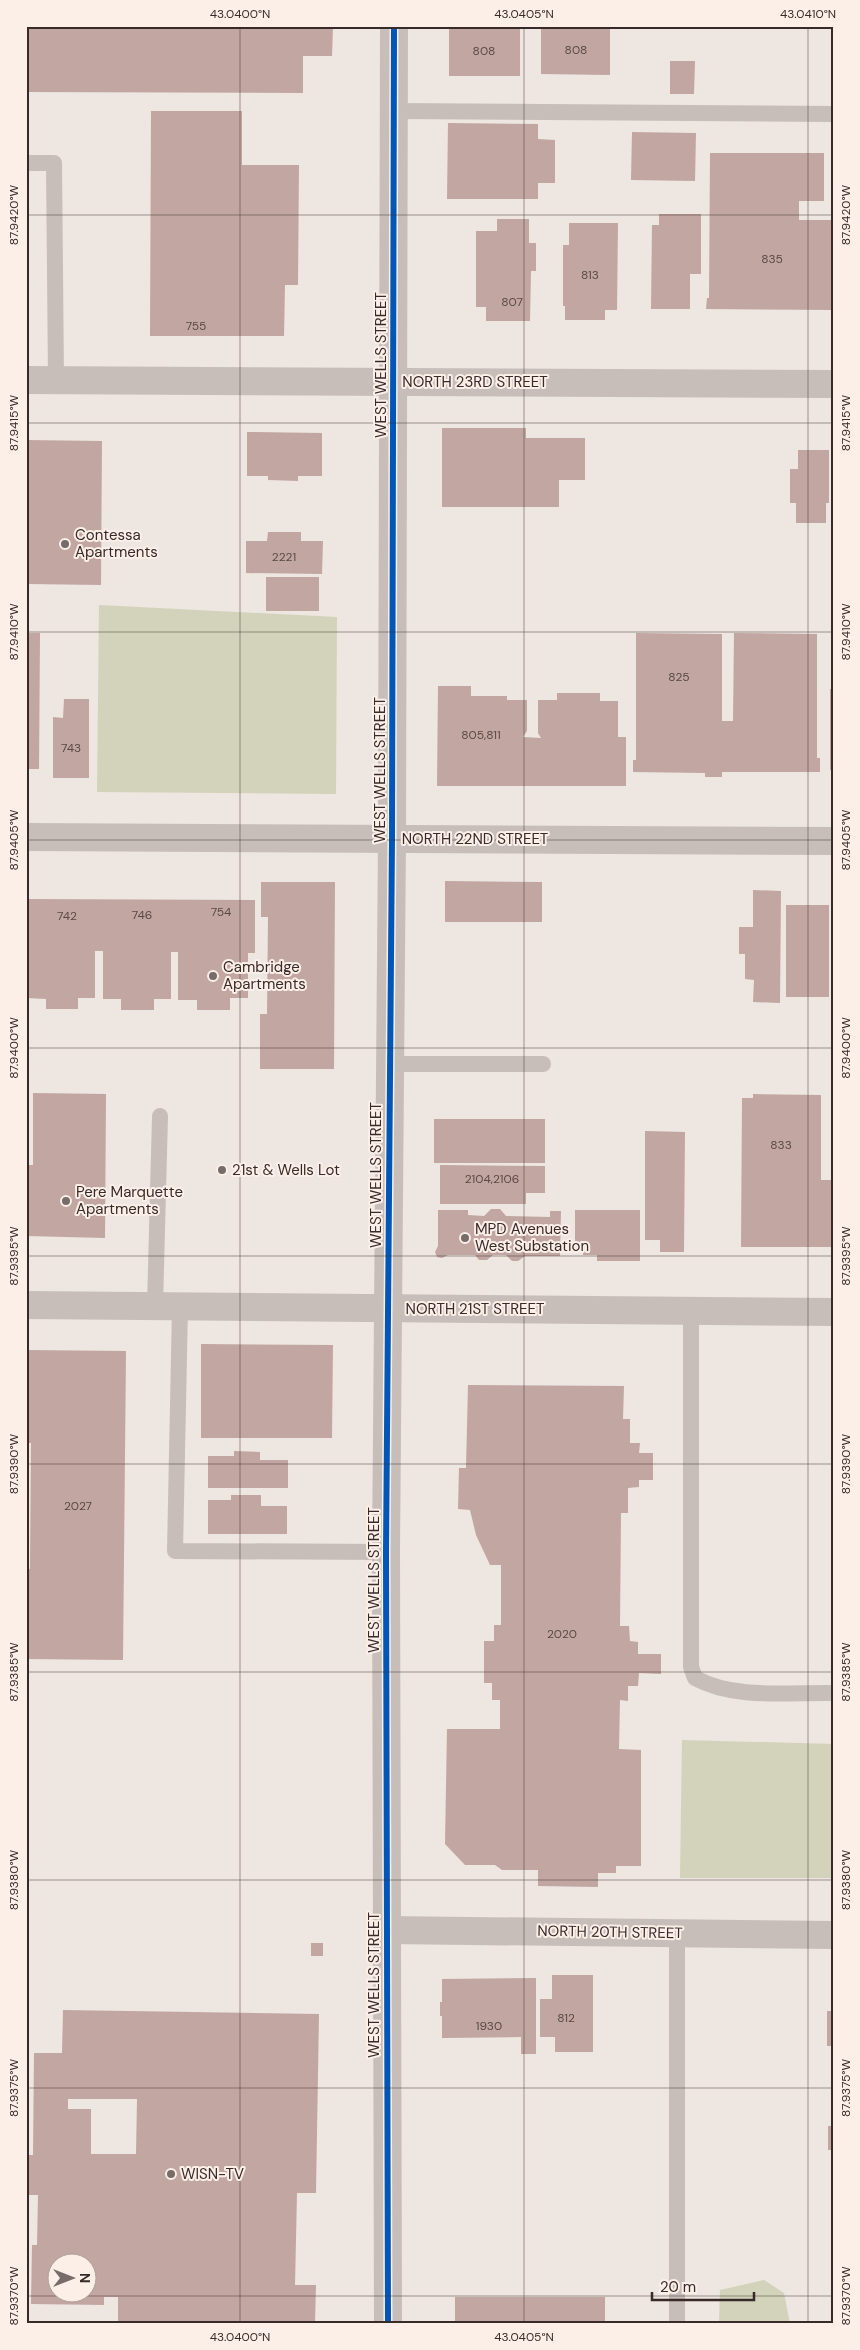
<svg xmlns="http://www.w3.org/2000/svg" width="860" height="2350" font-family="'DM Sans',sans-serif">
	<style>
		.green { fill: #d2d3ba }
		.building { fill: #c2a6a2; fill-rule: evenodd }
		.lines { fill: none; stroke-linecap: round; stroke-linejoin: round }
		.service { stroke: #c7beba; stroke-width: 16 }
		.minor { stroke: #c7beba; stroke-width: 28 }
		.tertiary { stroke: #c7beba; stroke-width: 28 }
		.cycleway-casing { stroke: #fbefe8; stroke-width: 9 }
		.cycleway { stroke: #0057b8; stroke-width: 6 }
		.ticks { fill: none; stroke: #382a28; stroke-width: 1; stroke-opacity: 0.45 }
		.poi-dot { fill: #776c69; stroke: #fbefe8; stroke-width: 2 }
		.labels { text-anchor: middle; stroke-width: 4; stroke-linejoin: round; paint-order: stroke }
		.number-label { font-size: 12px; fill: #5a4946 }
		.street-label { font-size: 15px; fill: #382a28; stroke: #fbefe8 }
		.poi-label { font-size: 15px; fill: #382a28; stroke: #fbefe8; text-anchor: start }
		.neatline { fill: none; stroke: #382a28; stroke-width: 2 }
		.ticks-label { font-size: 12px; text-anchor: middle; fill: #382a28 }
	</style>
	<rect width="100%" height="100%" fill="#ede6e1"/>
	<!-- green -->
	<g class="green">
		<path d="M99,605L337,617L336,794L97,792Z"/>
		<path d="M682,1740L834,1744V1878H680Z"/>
		<path d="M764,2280L784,2293L790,2324H719L720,2290Z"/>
	</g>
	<!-- building -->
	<g class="building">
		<path d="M26,26H333L332,56H303V93L26,92Z"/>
		<rect x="449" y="26" width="71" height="50"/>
		<path d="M541,26H610V75L541,74Z"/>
		<path d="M670,61H695L694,94H670Z"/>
		<path d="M151,111H242V165H299L298,285H285L284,336H150Z"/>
		<path d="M448,123L538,124V139L555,140V183H538V199H447Z"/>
		<path d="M632,132L696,133L695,181L631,180Z"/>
		<path d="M710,153H824V201H799V220H834V310L706,309L707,298H709Z"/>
		<path d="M659,214H701V274H690V309H651L652,225H659Z"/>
		<path d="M497,219H529V243H536V271H531L530,321H486V307H476V231H497Z"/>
		<path d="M569,223H618L617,310H605V320H565V306H563V245H569Z"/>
		<path d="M442,428H526V438H585V480H559V507H442Z"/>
		<path d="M247,432L322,433V476H298V481L268,480V476H247Z"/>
		<path d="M26,440L102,441L101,585L28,584L29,505L26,504Z"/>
		<path d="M798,450H829V503H826V523H796V503H790V469H798Z"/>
		<path d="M268,532H301V541H323L322,574L246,573V541H267Z"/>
		<rect x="266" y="577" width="53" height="34"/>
		<path d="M26,633H40L39,769H26Z"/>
		<path d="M636,633L722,634V721H733L734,633L817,634V758H820V772H722V777H705V773L633,772V760H636Z"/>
		<path d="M438,686H471V696H507V700H527V731L523,737L541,738L538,733V700H557V693H600V701H618V737H626V786H437Z"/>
		<rect x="830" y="689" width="4" height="81"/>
		<path d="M64,699H89V778H53V717L63,718Z"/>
		<path d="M445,881L542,882V922H445Z"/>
		<path d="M261,882H335L334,1069H260V1014H267L268,917H261Z"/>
		<path d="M753,890L781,891L780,1003L753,1002L754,980L745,979V954H739V927H753Z"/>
		<path d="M26,899L255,900V953H248V998H230V1010H197V1000H178V952H171V999H154V1010H121V999H103V951H95V998H78V1009H46V999L27,998Z"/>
		<rect x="786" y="905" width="43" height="92"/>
		<path d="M33,1093L106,1094L105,1238L26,1236V1165H33Z"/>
		<path d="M753,1094L821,1095V1180H834V1247H741L742,1098H753Z"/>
		<rect x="434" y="1119" width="111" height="44"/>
		<path d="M645,1131L685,1132L684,1252H660V1240H645Z"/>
		<path d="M440,1165L545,1166V1193H526V1204H440Z"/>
		<path d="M491,1209H500L506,1216L550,1217V1211H561L560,1256H525L518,1261H512L506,1255H493L487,1260H479L475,1255H448L442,1258L437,1257L435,1252L438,1246V1210H468V1215L484,1216Z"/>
		<path d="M575,1210H640V1261H597V1255H583V1242H575Z"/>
		<path d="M201,1344L333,1345L332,1438H201Z"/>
		<path d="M26,1350L126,1351L123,1660L26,1659V1569H30L31,1443H26Z"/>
		<path d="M468,1385L624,1386L623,1419H630V1443H640L639,1453H653V1480H639V1487L628,1488V1513H621L620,1626H629L630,1641L638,1642V1654H661V1674L639,1673L638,1686H628V1701L620,1700L619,1749L641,1750V1866H616V1873H598V1887L538,1886V1870H502L495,1865H465L445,1844L447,1729H500V1700H492V1683H484V1641H494V1625H501V1565H490L476,1535L470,1510L458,1509L459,1468H466Z"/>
		<path d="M234,1451L260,1452V1460H288V1488H208V1456H234Z"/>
		<path d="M231,1495H261V1506H287V1534H208V1500H231Z"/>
		<rect x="311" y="1943" width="12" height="13"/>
		<path d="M552,1975H593V2052H555V2037H540V1999H552Z"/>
		<path d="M536,1978V2054H521V2037L442,2038V2016H440V2002H442V1979Z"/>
		<path d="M63,2010L319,2014L316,2193H297L295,2285H316L315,2324H118V2297H104V2305L31,2304L32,2245H37L38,2195H26V2155H33L34,2053H62ZM68,2099H137L136,2154H91V2109H68ZM58,2262H88V2292H58Z"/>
		<rect x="827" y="2011" width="7" height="35"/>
		<rect x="828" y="2126" width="6" height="24"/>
		<rect x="455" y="2297" width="150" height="27"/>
	</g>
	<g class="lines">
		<!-- service -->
		<g class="service">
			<path d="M394,111L834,114"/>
			<path d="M26,163H54L56,380"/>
			<path d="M390,1064H543"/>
			<path d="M155,1306L160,1116"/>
			<path d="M180,1307L175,1551L386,1552"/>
			<path d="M691,1310V1667L695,1678C735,1700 789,1692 834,1693"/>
			<path d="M677,1933V2324"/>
		</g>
		<!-- minor -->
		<g class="minor">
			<path d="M26,380L834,384"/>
			<path d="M26,837L834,841"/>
			<path d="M26,1305L834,1312"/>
			<path d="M386,1930L834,1935"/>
		</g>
		<!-- tertiary -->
		<path class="tertiary" d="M388,2324L386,1552L392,838L394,26"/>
		<defs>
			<path id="cycleway" d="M388,2324L386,1552L392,838L394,26"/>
		</defs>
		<!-- cycleway casing -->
		<use href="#cycleway" class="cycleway-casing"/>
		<!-- cycleway -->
		<use href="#cycleway" class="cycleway"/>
	</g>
	<!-- ticks -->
	<path class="ticks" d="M240,26V2324M524,26V2324M808,26V2324M26,215H834M26,423H834M26,632H834M26,840H834M26,1048H834M26,1256H834M26,1464H834M26,1672H834M26,1880H834M26,2088H834M26,2296H834"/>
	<!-- markers -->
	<g class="poi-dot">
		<circle cx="65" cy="544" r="5"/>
		<circle cx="213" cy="976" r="5"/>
		<circle cx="222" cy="1170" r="5"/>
		<circle cx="66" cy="1201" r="5"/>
		<circle cx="465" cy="1238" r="5"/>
		<circle cx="171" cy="2174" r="5"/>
	</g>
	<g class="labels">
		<!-- number labels -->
		<g class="number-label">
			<text x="576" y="54">808</text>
			<text x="484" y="55">808</text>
			<text x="772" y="263">835</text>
			<text x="590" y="279">813</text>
			<text x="512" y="306">807</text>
			<text x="196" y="330">755</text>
			<text x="284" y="561">2221</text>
			<text x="679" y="681">825</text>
			<text x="481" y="739">805,811</text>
			<text x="71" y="752">743</text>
			<text x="221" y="916">754</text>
			<text x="142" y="919">746</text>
			<text x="67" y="920">742</text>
			<text x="781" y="1149">833</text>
			<text x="492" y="1183">2104,2106</text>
			<text x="78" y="1510">2027</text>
			<text x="562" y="1638">2020</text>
			<text x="566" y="2022">812</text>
			<text x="489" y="2030">1930</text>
		</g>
		<!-- street labels -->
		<g class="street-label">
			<text transform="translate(381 365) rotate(-90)" y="5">WEST WELLS STREET</text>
			<text x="475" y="387">NORTH 23RD STREET</text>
			<text transform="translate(380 770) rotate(-90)" y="5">WEST WELLS STREET</text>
			<text x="475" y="844">NORTH 22ND STREET</text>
			<text transform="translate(376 1175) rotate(-90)" y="5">WEST WELLS STREET</text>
			<text x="475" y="1314">NORTH 21ST STREET</text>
			<text transform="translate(374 1580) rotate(-90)" y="5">WEST WELLS STREET</text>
			<text transform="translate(610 1932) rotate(1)" y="5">NORTH 20TH STREET</text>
			<text transform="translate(374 1985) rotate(-90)" y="5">WEST WELLS STREET</text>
		</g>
		<!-- poi labels -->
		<g class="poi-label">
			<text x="75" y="540">Contessa<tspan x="75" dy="17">Apartments</tspan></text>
			<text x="223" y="972">Cambridge<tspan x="223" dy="17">Apartments</tspan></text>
			<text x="232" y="1175">21st &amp; Wells Lot</text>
			<text x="76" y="1197">Pere Marquette<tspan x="76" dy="17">Apartments</tspan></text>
			<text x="475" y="1234">MPD Avenues<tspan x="475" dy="17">West Substation</tspan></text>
			<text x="181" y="2179">WISN-TV</text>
		</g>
	</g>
	<!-- border -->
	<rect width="860" height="2350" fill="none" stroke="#fbefe8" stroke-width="55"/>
	<!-- north arrow -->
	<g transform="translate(72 2278) rotate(90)"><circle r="24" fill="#fbefe8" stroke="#ada09b"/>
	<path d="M0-4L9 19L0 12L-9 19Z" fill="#776c69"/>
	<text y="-8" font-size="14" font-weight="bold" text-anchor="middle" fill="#382a28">N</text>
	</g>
	<!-- scale -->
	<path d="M652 2292v8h102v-8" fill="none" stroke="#382a28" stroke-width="2.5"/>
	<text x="660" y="2292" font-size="15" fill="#382a28" stroke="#fbefe8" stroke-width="4" paint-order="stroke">20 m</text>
	<rect x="28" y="28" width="804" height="2294" class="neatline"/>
	<g class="ticks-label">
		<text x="240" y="18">43.0400°N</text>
		<text x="524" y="18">43.0405°N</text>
		<text x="808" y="18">43.0410°N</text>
		<text transform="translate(846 215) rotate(-90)" y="4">87.9420°W</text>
		<text transform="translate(14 215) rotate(-90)" y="4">87.9420°W</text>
		<text transform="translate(846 423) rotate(-90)" y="4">87.9415°W</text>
		<text transform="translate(14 423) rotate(-90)" y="4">87.9415°W</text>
		<text transform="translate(14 632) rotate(-90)" y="4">87.9410°W</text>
		<text transform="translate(846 632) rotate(-90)" y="4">87.9410°W</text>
		<text transform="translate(846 840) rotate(-90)" y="4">87.9405°W</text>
		<text transform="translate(14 840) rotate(-90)" y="4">87.9405°W</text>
		<text transform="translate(846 1048) rotate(-90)" y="4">87.9400°W</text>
		<text transform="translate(14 1048) rotate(-90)" y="4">87.9400°W</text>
		<text transform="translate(846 1256) rotate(-90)" y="4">87.9395°W</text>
		<text transform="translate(14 1256) rotate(-90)" y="4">87.9395°W</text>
		<text transform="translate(14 1464) rotate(-90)" y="4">87.9390°W</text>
		<text transform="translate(846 1464) rotate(-90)" y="4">87.9390°W</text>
		<text transform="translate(14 1672) rotate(-90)" y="4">87.9385°W</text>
		<text transform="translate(846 1672) rotate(-90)" y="4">87.9385°W</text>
		<text transform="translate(846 1880) rotate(-90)" y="4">87.9380°W</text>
		<text transform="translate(14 1880) rotate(-90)" y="4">87.9380°W</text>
		<text transform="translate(846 2088) rotate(-90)" y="4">87.9375°W</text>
		<text transform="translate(14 2088) rotate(-90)" y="4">87.9375°W</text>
		<text transform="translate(14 2296) rotate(-90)" y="4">87.9370°W</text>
		<text transform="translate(846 2296) rotate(-90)" y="4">87.9370°W</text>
		<text x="240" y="2341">43.0400°N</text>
		<text x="524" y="2341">43.0405°N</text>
	</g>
</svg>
